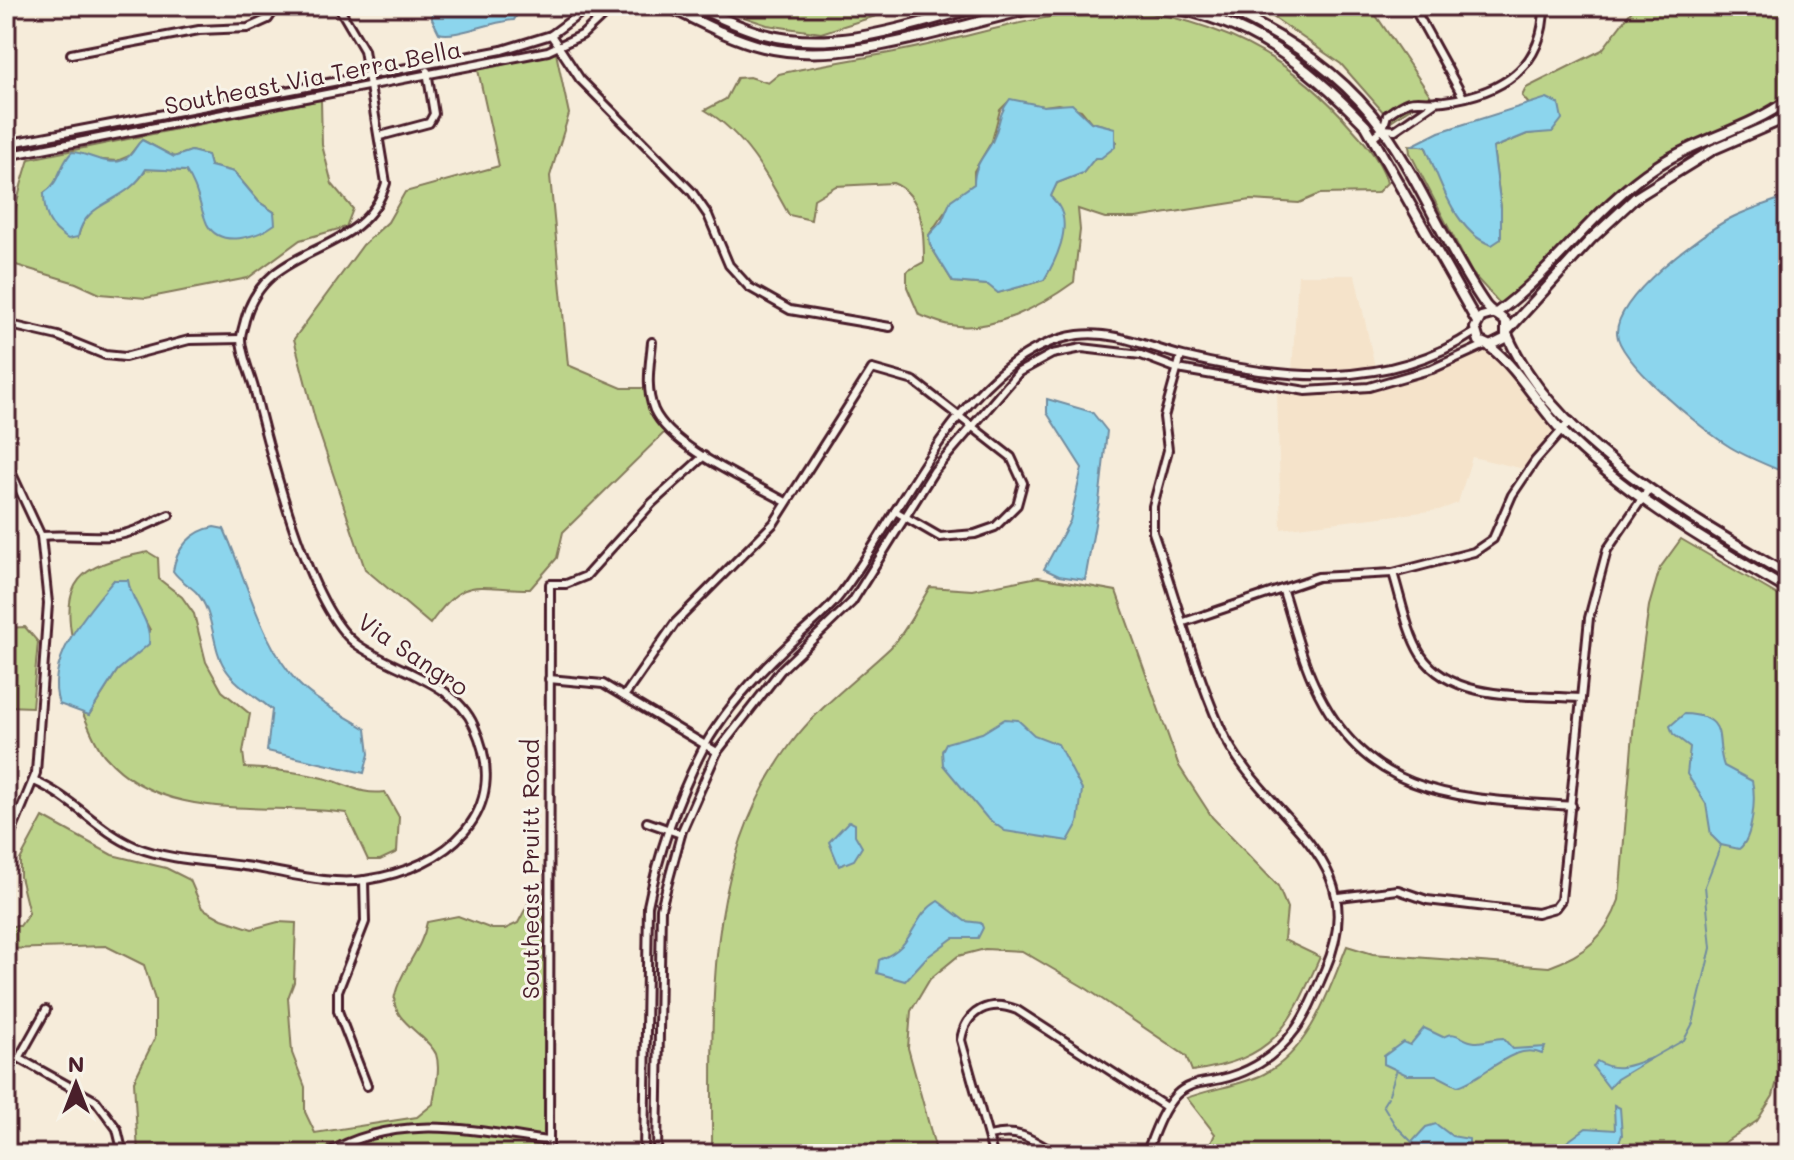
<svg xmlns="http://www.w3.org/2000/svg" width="1794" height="1160" font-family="Mali,sans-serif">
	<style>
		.built { fill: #f5e3ca }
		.green { fill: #bcd38a; stroke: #83795a; stroke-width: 2; fill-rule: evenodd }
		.water { fill: #8cd5ed; stroke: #728c9f; stroke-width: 2 }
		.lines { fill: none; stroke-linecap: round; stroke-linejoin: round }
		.stream { stroke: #728c9f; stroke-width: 2 }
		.minor-casing { stroke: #4a1f2b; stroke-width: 12 }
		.tertiary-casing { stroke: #4a1f2b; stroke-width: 14 }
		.minor { stroke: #f7f3e8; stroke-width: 6 }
		.tertiary { stroke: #f7f3e8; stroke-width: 8 }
		.labels { text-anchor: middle; stroke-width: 6; stroke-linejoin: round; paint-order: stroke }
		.street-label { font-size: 24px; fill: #4a1f2b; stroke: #f7f3e8 }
	</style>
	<rect width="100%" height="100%" fill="#f6ecda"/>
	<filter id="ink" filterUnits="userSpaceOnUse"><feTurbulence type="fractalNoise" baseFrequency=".0125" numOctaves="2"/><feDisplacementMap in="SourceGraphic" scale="16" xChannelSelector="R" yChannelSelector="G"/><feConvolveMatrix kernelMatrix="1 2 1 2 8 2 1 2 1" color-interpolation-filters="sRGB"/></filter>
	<g filter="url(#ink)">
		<!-- built -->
		<g class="built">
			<path d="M1298,275H1355L1375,367L1292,372Z"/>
			<path d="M1485,350L1500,360L1556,430L1524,469L1472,457L1458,503L1439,510L1281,529L1277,393L1306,396L1370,391L1428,376Z"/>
		</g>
		<!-- green -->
		<g class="green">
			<path d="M712,6H947L916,13L892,11L821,33L767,25Z"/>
			<path d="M1257,6H1365L1377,17L1430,95L1391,121L1341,64Z"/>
			<path d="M1642,6H1788V95C1749,124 1697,136 1655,162C1596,200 1556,261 1501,305L1472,273L1410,153L1409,145L1425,146L1462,220L1501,239V208L1493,148L1527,134L1552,131L1522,96L1526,88L1602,50L1634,8Z"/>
			<path d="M1129,10C1218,20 1293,59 1351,127C1365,142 1383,163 1387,183L1377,193L1320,194L1299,203L1251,200L1136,218H1105L1078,209L1080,230L1074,282C1041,306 992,333 950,325C940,324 929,318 919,315L907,287V271L924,262C924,234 924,195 893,183L836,186L814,199L811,220L789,215C768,176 744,133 705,110L726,99L737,78L750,77L768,83L779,74C827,63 874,57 923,46C999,29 1049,11 1129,10ZM1010,100L1044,106L1058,104L1081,110L1091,122L1111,127L1116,142L1095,158L1083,173L1057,183L1051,195C1063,231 1063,248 1044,280L998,293L989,285L953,282L930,245L929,235C944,213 951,200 974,184V171L992,141L1000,110Z"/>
			<path d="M556,53L569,114L550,176L568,365L622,388H645L651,413L665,432L563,532L557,558L530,589C475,589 465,574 430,624L365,569L316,423L294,339L363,245L388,222L405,192L499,166L478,70Z"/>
			<path d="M321,100L322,145L332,184L353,209L346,227L300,240L248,278L146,298L100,294L76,283L6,262C12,225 17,195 29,159ZM142,140L174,157L191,151L207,155L210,166L234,172L259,202L274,212L208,225L198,189L186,171L146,169C128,203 86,197 78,237L44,193L90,159L117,161L129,156Z"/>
			<path d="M1681,539L1788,601V1017L1783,1058L1773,1096L1757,1121L1707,1154H1206L1215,1134L1187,1098C1212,1088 1240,1086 1264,1074C1310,1051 1329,990 1347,946L1373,954L1549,967C1585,954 1606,937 1619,900L1636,697L1649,606L1660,568Z"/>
			<path d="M148,552L158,558L159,579L182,597L194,614L206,662L222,691L250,714L243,752L245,768C273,769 300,772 327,779C350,785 360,795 385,792L399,817L397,852L380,860H368L346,813C266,801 166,826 105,756C95,745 89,726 82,712L89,715L117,671L150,630L129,591L114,580L72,638C60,572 90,564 148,552Z"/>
			<path d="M1038,577L1116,591L1179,766L1212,817L1278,886L1287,908L1284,940L1320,957C1288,1029 1275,1059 1192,1071L1186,1056L1087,989L1022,951L985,949L958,956L930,979L911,1011L908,1048L937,1154H712C713,1013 702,865 790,745C818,707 856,680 890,648C906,632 918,606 930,587L972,590Z"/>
			<path d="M25,627L38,642L32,707L6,706V628Z"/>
			<path d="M43,817L112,855L166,868L190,880L202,908L222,919L252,929L278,922L296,923L294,982L288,998L292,1053L305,1087V1112L315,1133L417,1117L433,1104C435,1089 441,1069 436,1054C428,1035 389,1020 395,995C401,968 422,951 427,922L458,916L492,929H505L518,923L529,902L545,898L544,1154H138L134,1081L155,1038V1000L144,965L106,946L6,949V926H20L29,913L20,877V860Z"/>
		</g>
		<!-- water -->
		<g class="water">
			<path d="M432,6H522L514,20C493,21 455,38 439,33L432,19Z"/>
			<path d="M1547,98L1559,104L1562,119L1552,132L1527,134L1493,148L1501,208V239L1492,245C1457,235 1438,178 1426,147L1413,145L1439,132Z"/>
			<path d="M1010,99L1044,106L1072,104L1091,122L1115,128V147L1101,158H1095L1083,173L1057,183L1051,196C1052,199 1056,202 1058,205C1073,227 1055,262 1044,280L998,293L988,285L953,282L930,245L929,235L942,221L951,200L974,184C974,165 983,158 992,142C1001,124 996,118 1010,99Z"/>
			<path d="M142,140L174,157L191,151L207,155L210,166L234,172L259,202L274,212L275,224C258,237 220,249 207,224C199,205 198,188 186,171L146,169C125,206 86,198 78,237L68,239C49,227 44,215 44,193C60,183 59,165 72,152C88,152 114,172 130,155C135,150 136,145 142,140Z"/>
			<path d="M1788,196V474C1768,465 1745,457 1727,445C1702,429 1618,361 1617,333C1616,297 1700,234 1731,218C1749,209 1769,203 1788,196Z"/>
			<path d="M1047,399L1092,412L1107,431L1099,502L1085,580L1059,576L1044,569L1070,521L1082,468L1047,413Z"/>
			<path d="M214,527L224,529C247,580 260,642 299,684C318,703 344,715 366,729L369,754L364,773L267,751L272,710C257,696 236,686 225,668C211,647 215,612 196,592C188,584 180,581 173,571C176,549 191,531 214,527Z"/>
			<path d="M114,580H128C131,603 152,620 149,644L117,671L89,715L59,704C44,660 87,612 114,580Z"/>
			<path d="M1684,714C1731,716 1714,739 1724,766L1752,781C1756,797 1753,839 1739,849L1721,845L1711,835L1706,804L1687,774L1690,747L1673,734L1670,726Z"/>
			<path d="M1005,719L1018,720L1034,735L1058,744L1082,790L1078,823L1068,841L1005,831L987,818L943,765L942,751L946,743L982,733Z"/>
			<path d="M849,821L855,824V835L862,847L854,860L839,866L829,842Z"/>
			<path d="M938,901L965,921L981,923L983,928L978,938H953L926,958L905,981L877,973L879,960C918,945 909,918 938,901Z"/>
			<path d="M1424,1028L1443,1037C1457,1029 1461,1041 1475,1042C1485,1042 1494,1038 1503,1038L1513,1049L1545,1047L1542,1054C1514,1040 1482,1081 1457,1086L1436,1075H1407L1384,1064V1056L1403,1042L1410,1045Z"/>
			<path d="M1652,1058L1617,1079L1609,1088L1593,1067L1597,1061C1618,1074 1632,1064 1652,1058Z"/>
			<path d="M1614,1105L1620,1108L1622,1135L1614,1154H1535L1553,1152L1586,1128L1615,1130Z"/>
			<path d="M1436,1124L1452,1136L1469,1139V1152C1452,1157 1423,1158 1412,1142L1426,1127Z"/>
		</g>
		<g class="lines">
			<!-- stream -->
			<g class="stream">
				<path d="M1652,1058L1684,1040L1693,1023L1711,948L1705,886L1721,845"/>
				<path d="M1389,1094L1396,1072"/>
				<path d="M1388,1097L1383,1105L1395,1125L1412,1142"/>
			</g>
			<defs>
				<g id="minor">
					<path d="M1413,6L1463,97"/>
					<path d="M6,18L14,6"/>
					<path d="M551,35L580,79L692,192L708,215L729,265L749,287L790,310L890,327"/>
					<path d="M71,54L199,30L248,28L268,19L277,6"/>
					<path d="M1383,129L1387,115C1416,93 1413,104 1444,101C1500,94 1544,68 1544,6"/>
					<path d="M380,136L429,123L434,114L427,71"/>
					<path d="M1373,137L1383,129L1395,130L1437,101"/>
					<path d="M6,144L502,50L551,35L590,6"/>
					<path d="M6,156L548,51L582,35L613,6"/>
					<path d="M6,324L58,336L105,355L125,357L189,340L241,339"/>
					<path d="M652,342C650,364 645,388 654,410C672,449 750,481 786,502"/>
					<path d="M6,461L41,536L48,603L36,773L6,846"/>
					<path d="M41,536C64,534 87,537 110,536C131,535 151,523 169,515"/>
					<path d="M1393,573C1401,598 1407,633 1421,655C1453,703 1529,694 1581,698"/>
					<path d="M1283,591C1293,621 1300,655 1314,684C1368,801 1461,798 1572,806"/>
					<path d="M1184,622L1318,577L1393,573L1474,552L1493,539L1512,495L1535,461L1570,421"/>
					<path d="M549,679L603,684L717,752"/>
					<path d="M625,695L675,623L774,523L872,369L914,381L1011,457L1023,483L1017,505L995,527L975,534L940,537L895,511"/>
					<path d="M34,781C72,797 98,831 136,847C169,860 209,861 244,866C282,871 327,886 365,880C446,868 514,813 474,726C454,680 392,671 355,643C307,605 269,449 254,388C250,373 241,354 241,338C241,333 244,325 245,320C266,239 363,261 386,183L364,50L338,6"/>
					<path d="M647,822L681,834"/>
					<path d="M364,880L365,922L338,991V1011L367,1086"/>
					<path d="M1339,897L1398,890L1427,900L1537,913L1555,908L1561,900L1589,618L1607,550L1648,490"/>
					<path d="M6,1051L96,1101L117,1129L123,1154"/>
					<path d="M19,1058L46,1010"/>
					<path d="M989,1136C1018,1128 1032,1139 1056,1154"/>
					<path d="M326,1154C396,1112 472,1130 548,1141"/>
					<path d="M549,1154L550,584H566L586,576L652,503L704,456"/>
					<path d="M644,1154L648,906C659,851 678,797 704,747C727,706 763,668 797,637C812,623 828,611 840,595C903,514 966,351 1078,335C1114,330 1150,348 1183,356C1280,380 1387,391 1475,332"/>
					<path d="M657,1154L661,908L682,831L717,752L781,670L852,602L934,471L1019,372L1052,354L1082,348L1141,355L1178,369L1306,391L1369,387L1432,369L1485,345"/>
					<path d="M993,1154L961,1040C966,1010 990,999 1017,1010L1166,1107"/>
					<path d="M1146,1154C1154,1134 1161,1111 1176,1095C1189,1082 1204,1083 1221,1079C1251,1072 1277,1055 1295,1030C1308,1013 1316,990 1325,970C1376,854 1262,821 1220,727C1193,665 1175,596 1153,532V506L1168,450L1164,417L1181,356"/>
				</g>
				<g id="tertiary">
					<path d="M667,6C698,21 729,38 763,47C850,68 958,23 1045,6"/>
					<path d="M695,6C717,16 740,28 764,34C836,54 913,24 982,6"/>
					<path d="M1163,6C1249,19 1307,65 1366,126L1477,322"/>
					<path d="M1220,6C1283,34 1342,72 1383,129C1422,184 1446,248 1484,303C1490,313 1499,314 1506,322V338L1490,346L1479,341L1475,328L1481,317L1492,314"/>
					<path d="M1495,314C1556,270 1594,207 1657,166C1698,139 1749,129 1788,100"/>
					<path d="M1508,330L1591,239L1635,198L1714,149L1788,117"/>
					<path d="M1507,334C1552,442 1692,518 1788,575"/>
					<path d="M1490,347C1519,369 1537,404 1562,431C1627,497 1709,543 1788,590"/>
				</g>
			</defs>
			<!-- minor casing -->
			<use href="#minor" class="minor-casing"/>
			<!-- tertiary casing -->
			<use href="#tertiary" class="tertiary-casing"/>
			<!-- minor -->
			<use href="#minor" class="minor"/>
			<!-- tertiary -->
			<use href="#tertiary" class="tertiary"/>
		</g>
	</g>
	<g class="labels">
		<!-- street labels -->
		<g class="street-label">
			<text transform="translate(313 78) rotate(-11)" y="8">Southeast Via Terra Bella</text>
			<text transform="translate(413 655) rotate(34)" y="8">Via Sangro</text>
			<text transform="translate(531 869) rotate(-90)" y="8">Southeast Pruitt Road</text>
		</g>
	</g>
	<!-- margin -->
	<rect width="1794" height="1160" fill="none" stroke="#f7f3e8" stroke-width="32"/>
	<rect x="16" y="16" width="1762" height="1128" fill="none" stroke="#4a1f2b" stroke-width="3" filter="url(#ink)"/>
	<!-- north arrow -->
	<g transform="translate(76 1084)" stroke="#f7f3e8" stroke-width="6" paint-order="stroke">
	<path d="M0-6L14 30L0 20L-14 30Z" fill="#4a1f2b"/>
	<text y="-12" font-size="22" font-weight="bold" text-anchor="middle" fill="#4a1f2b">N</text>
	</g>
</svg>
